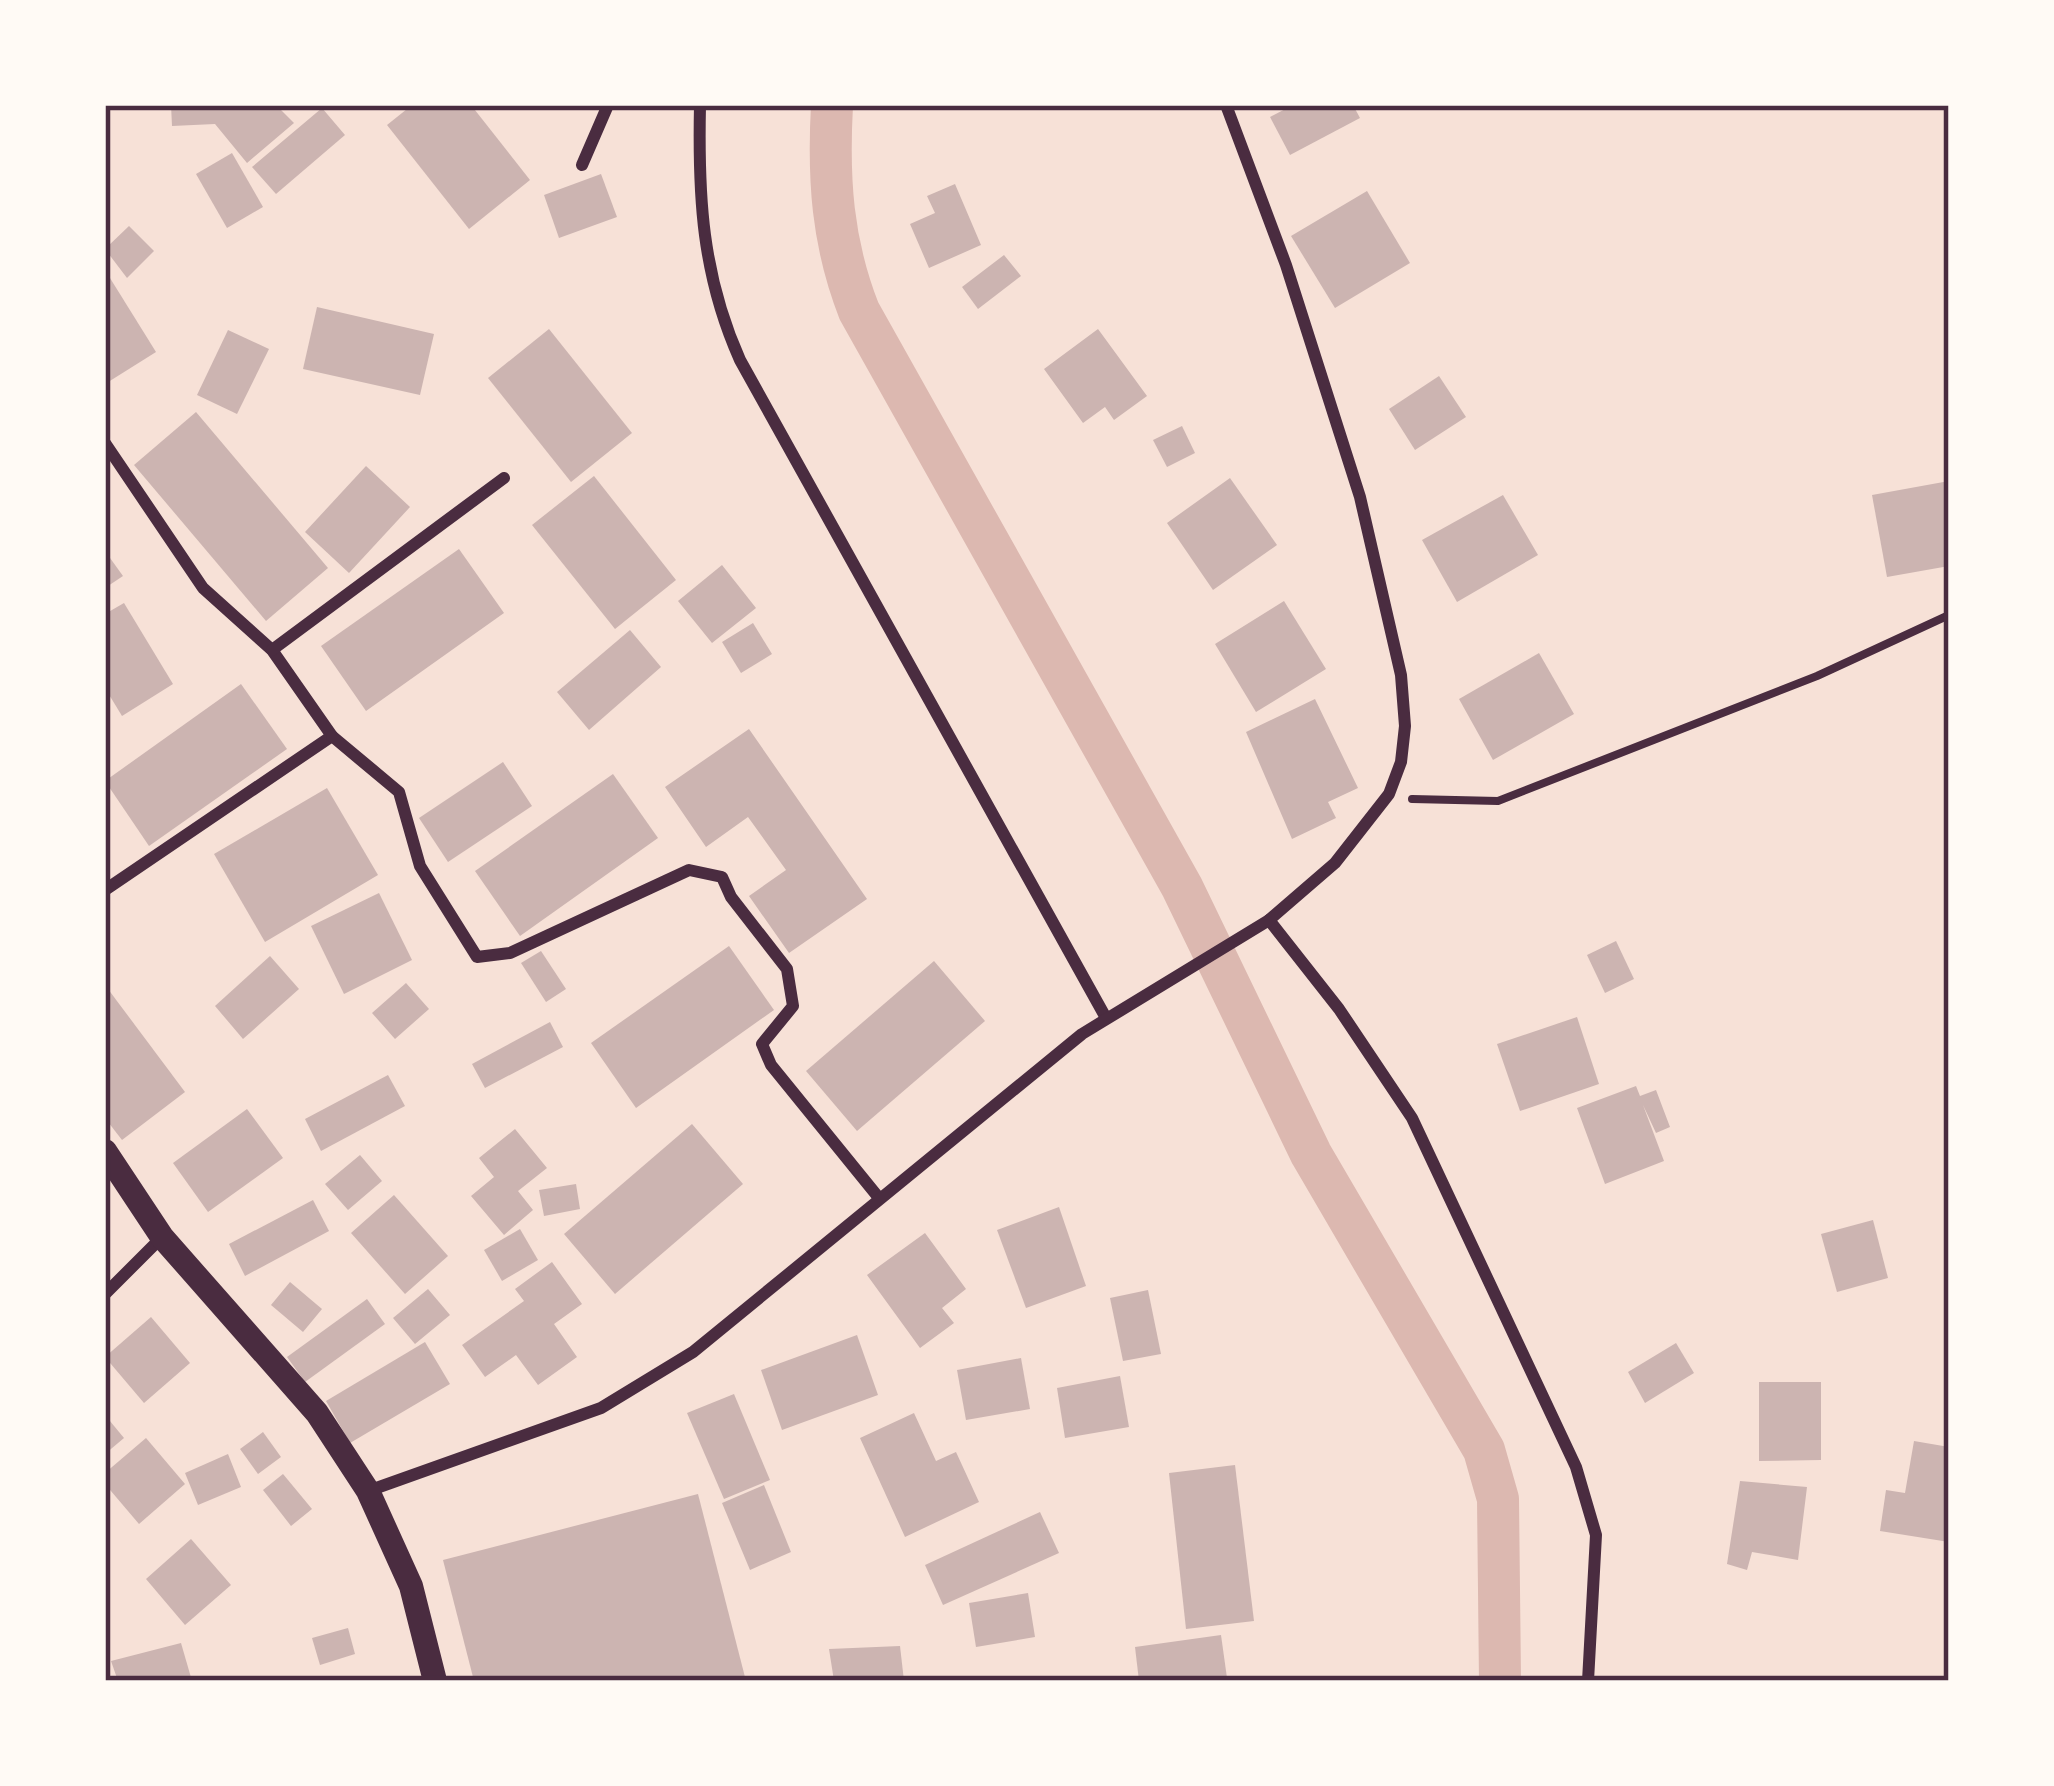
<svg xmlns="http://www.w3.org/2000/svg" width="2054" height="1786" font-family="'Sofia Sans Condensed',sans-serif">
	<style>
		.lines { fill: none; stroke-linecap: round; stroke-linejoin: round }
		.canal { stroke: #dcb8b0; stroke-width: 42 }
		.building { fill: #ccb4b1 }
		.path { stroke: #4a2c40; stroke-width: 8 }
		.minor { stroke: #4a2c40; stroke-width: 12 }
		.secondary { stroke: #4a2c40; stroke-width: 24 }
		.neatline { fill: none; stroke: #4a2c40; stroke-width: 4.5 }
	</style>
	<rect width="100%" height="100%" fill="#f7e1d7"/>
	<g class="lines">
		<!-- canal -->
		<path class="canal" d="M832,105C828,179 832,242 859,311L1182,887L1311,1154L1484,1450L1498,1499L1500,1681"/>
	</g>
	<!-- building -->
	<g class="building">
		<path d="M171,105H276L294,123L247,163L215,124L172,126Z"/>
		<path d="M412,105H471L530,180L469,229L387,125Z"/>
		<path d="M1293,105H1353L1360,118L1290,155L1270,117Z"/>
		<path d="M322,108L345,135L276,194L252,167Z"/>
		<path d="M232,153L263,207L227,228L196,174Z"/>
		<path d="M601,174L617,217L559,238L544,195Z"/>
		<path d="M955,184L981,245L929,268L910,224L935,213L927,196Z"/>
		<path d="M1367,191L1410,263L1335,308L1291,236Z"/>
		<path d="M129,226L154,251L127,278L105,249Z"/>
		<path d="M1004,255L1021,276L978,309L962,287Z"/>
		<path d="M105,270L156,352L105,384Z"/>
		<path d="M317,307L434,334L420,395L303,369Z"/>
		<path d="M549,329L632,433L571,482L488,378Z"/>
		<path d="M1098,329L1147,396L1114,420L1105,407L1083,423L1044,369Z"/>
		<path d="M228,330L269,349L237,414L197,395Z"/>
		<path d="M1439,376L1466,417L1415,450L1389,409Z"/>
		<path d="M196,412L328,568L266,621L134,465Z"/>
		<path d="M1182,426L1195,453L1167,467L1153,440Z"/>
		<path d="M366,466L410,507L349,573L305,532Z"/>
		<path d="M594,476L676,580L615,629L532,525Z"/>
		<path d="M1230,478L1277,545L1213,590L1167,523Z"/>
		<path d="M1949,481V566L1887,577L1872,495Z"/>
		<path d="M1503,495L1538,555L1457,602L1422,540Z"/>
		<path d="M459,549L504,613L366,711L321,646Z"/>
		<path d="M105,551L123,576L105,588Z"/>
		<path d="M722,565L756,608L712,643L678,601Z"/>
		<path d="M1284,601L1326,669L1256,712L1215,644Z"/>
		<path d="M124,603L173,684L122,716L105,688V614Z"/>
		<path d="M753,623L772,654L741,673L722,642Z"/>
		<path d="M630,630L661,667L589,730L557,692Z"/>
		<path d="M1539,653L1574,714L1493,760L1459,699Z"/>
		<path d="M241,684L287,749L149,846L105,781Z"/>
		<path d="M1315,699L1358,788L1328,802L1336,818L1292,839L1246,732Z"/>
		<path d="M749,729L867,899L789,953L749,896L786,870L748,817L706,847L665,787Z"/>
		<path d="M503,762L532,806L448,862L419,818Z"/>
		<path d="M613,774L658,838L520,936L475,871Z"/>
		<path d="M327,788L378,875L265,942L214,854Z"/>
		<path d="M379,893L412,960L344,994L311,926Z"/>
		<path d="M1616,941L1634,979L1605,993L1587,955Z"/>
		<path d="M729,946L774,1010L636,1108L591,1043Z"/>
		<path d="M541,951L566,989L546,1002L521,963Z"/>
		<path d="M270,956L299,989L243,1039L215,1006Z"/>
		<path d="M934,961L985,1021L857,1131L806,1071Z"/>
		<path d="M406,983L429,1009L395,1039L372,1013Z"/>
		<path d="M105,985L185,1092L122,1140L105,1118Z"/>
		<path d="M1577,1017L1599,1084L1520,1111L1497,1044Z"/>
		<path d="M550,1022L563,1047L485,1088L472,1064Z"/>
		<path d="M388,1075L405,1106L321,1151L305,1119Z"/>
		<path d="M1636,1086L1640,1096L1656,1090L1670,1127L1656,1133L1643,1105L1664,1161L1605,1184L1577,1108Z"/>
		<path d="M247,1109L283,1158L208,1212L173,1163Z"/>
		<path d="M692,1124L743,1184L615,1294L564,1234Z"/>
		<path d="M515,1129L547,1168L518,1191L533,1210L504,1235L471,1196L494,1177L479,1158Z"/>
		<path d="M360,1155L382,1181L348,1210L325,1184Z"/>
		<path d="M576,1184L580,1209L544,1216L539,1190Z"/>
		<path d="M394,1195L448,1256L405,1294L351,1233Z"/>
		<path d="M313,1200L329,1231L245,1276L229,1244Z"/>
		<path d="M1059,1207L1086,1286L1026,1308L997,1230Z"/>
		<path d="M1873,1220L1888,1278L1837,1292L1821,1234Z"/>
		<path d="M520,1229L538,1260L502,1281L484,1250Z"/>
		<path d="M925,1233L966,1289L942,1308L954,1323L920,1348L867,1275Z"/>
		<path d="M552,1262L582,1304L554,1324L577,1357L538,1385L516,1355L485,1377L462,1345L524,1301L515,1289Z"/>
		<path d="M290,1282L322,1309L303,1332L271,1305Z"/>
		<path d="M428,1289L450,1315L415,1344L393,1318Z"/>
		<path d="M1148,1290L1161,1354L1123,1361L1110,1298Z"/>
		<path d="M367,1299L385,1324L305,1382L287,1357Z"/>
		<path d="M151,1317L190,1363L144,1403L105,1357Z"/>
		<path d="M857,1335L878,1395L782,1430L761,1370Z"/>
		<path d="M425,1342L450,1384L350,1443L326,1401Z"/>
		<path d="M1676,1343L1694,1373L1645,1403L1628,1372Z"/>
		<path d="M1021,1358L1030,1409L966,1420L957,1370Z"/>
		<path d="M1120,1376L1129,1427L1065,1438L1057,1388Z"/>
		<path d="M1759,1382H1821V1460L1759,1461Z"/>
		<path d="M734,1394L770,1480L724,1499L687,1413Z"/>
		<path d="M914,1413L936,1461L956,1452L979,1502L905,1537L860,1438Z"/>
		<path d="M105,1415L124,1438L105,1454Z"/>
		<path d="M263,1432L281,1457L258,1474L240,1449Z"/>
		<path d="M146,1438L185,1484L139,1524L105,1484V1473Z"/>
		<path d="M1914,1441L1949,1447V1542L1880,1531L1886,1490L1905,1493Z"/>
		<path d="M228,1454L241,1487L198,1505L185,1473Z"/>
		<path d="M1235,1465L1254,1621L1186,1629L1169,1473Z"/>
		<path d="M283,1474L312,1509L291,1526L263,1490Z"/>
		<path d="M1740,1481L1807,1487L1798,1560L1752,1552L1747,1570L1727,1564Z"/>
		<path d="M764,1485L791,1552L750,1570L722,1503Z"/>
		<path d="M698,1494L746,1681H474L443,1560Z"/>
		<path d="M1040,1512L1059,1553L943,1605L925,1565Z"/>
		<path d="M191,1539L231,1585L185,1625L146,1579Z"/>
		<path d="M1028,1593L1035,1637L976,1647L969,1603Z"/>
		<path d="M348,1628L355,1654L320,1665L312,1638Z"/>
		<path d="M1221,1635L1227,1678L1139,1681L1135,1647Z"/>
		<path d="M181,1643L192,1681H118L111,1661Z"/>
		<path d="M900,1646L904,1681H834L829,1649Z"/>
	</g>
	<g class="lines">
		<!-- path -->
		<path class="path" d="M1412,799L1498,801L1817,676L1949,615"/>
		<!-- minor -->
		<g class="minor">
			<path d="M700,105C698,197 702,275 740,360L1106,1018"/>
			<path d="M582,165L608,105"/>
			<path d="M105,443L203,588L272,650L332,736L105,890"/>
			<path d="M272,650L504,478"/>
			<path d="M332,736L399,792L420,866L477,957L510,953L689,870L722,877L731,897L787,969L793,1006L762,1044L771,1065L879,1198"/>
			<path d="M1269,920L1339,1009L1412,1118L1576,1467L1596,1535L1588,1681"/>
			<path d="M105,1294L162,1237"/>
			<path d="M368,1491L601,1408L693,1352L1082,1034L1269,920L1335,863L1389,794L1401,762L1405,726L1401,675L1360,497L1286,265L1226,105"/>
		</g>
		<!-- secondary -->
		<path class="secondary" d="M105,1151L162,1237L317,1413L368,1491L411,1586L435,1681"/>
	</g>
	<!-- border -->
	<rect width="2054" height="1786" fill="none" stroke="#fffaf5" stroke-width="216"/>
	<rect x="108" y="108" width="1838" height="1570" class="neatline"/>
</svg>
